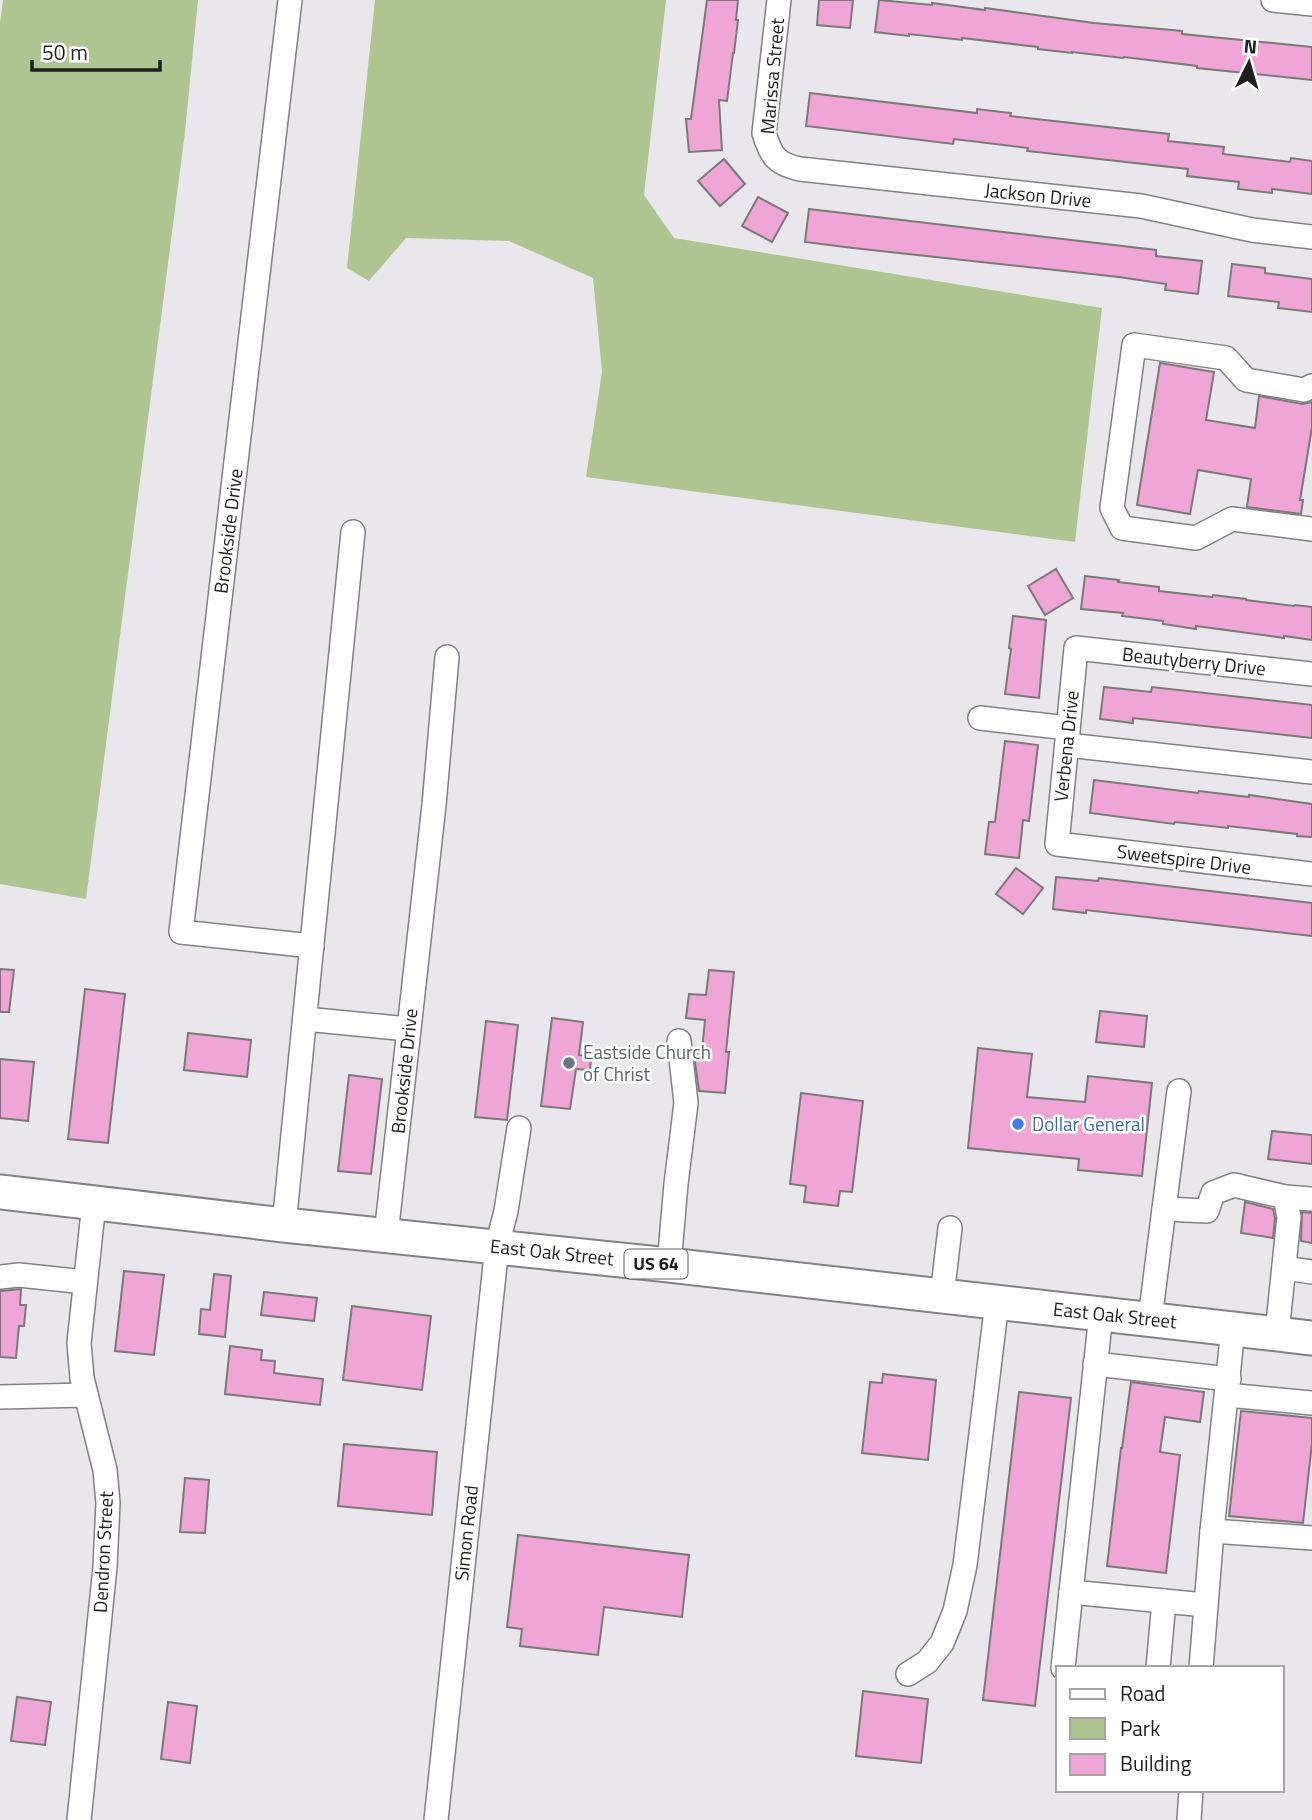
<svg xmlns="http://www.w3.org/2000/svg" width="1312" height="1820" font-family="'Titillium Web',sans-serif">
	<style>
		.green { fill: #afc591 }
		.building { fill: #efa6d7; stroke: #7b787a; stroke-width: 2 }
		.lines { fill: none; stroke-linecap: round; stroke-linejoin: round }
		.minor-casing { stroke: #818083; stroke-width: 26 }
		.highway-casing { stroke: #818083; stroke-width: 37 }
		.minor { stroke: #fff; stroke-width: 23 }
		.highway { stroke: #fff; stroke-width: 33 }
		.worship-dot { fill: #6b7280; stroke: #fff; stroke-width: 2.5 }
		.shop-dot { fill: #3f7fe0; stroke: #fff; stroke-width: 2.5 }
		.labels { text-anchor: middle; stroke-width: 5; stroke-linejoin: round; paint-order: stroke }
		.shield { fill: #fff; stroke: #626262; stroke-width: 2 }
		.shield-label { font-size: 18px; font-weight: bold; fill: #1f1e1f }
		.street-label { font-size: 19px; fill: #1f1e1f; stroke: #fff }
		.worship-label { font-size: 19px; fill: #5b616d; stroke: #fff; text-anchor: start }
		.shop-label { font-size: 19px; fill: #366cbe; stroke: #fff; text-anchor: start }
	</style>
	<rect width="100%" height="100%" fill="#e9e7eb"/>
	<!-- green -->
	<g class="green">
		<path d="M3,0H198L185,132L86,899L0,884V23Z"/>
		<path d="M375,0H666L644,195L674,238L1102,308L1075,542L586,477L602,372L593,278L509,241L406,238L369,281L347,268Z"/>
	</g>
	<!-- building -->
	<g class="building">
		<path d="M707,0H738L736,20H738L734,53H733L727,101L719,100L722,150L689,152L686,119H691Z"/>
		<path d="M819,0H853L850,28L817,25Z"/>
		<path d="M879,0L932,5V3L985,10V8L1094,23L1182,31V34L1312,47V80L1197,68V66L1124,57L1123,58L1072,52V53L1038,49V47L962,38V40L909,34V36L875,32Z"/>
		<path d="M810,93L977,113V109L1011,113L1010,116L1169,134L1168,141L1224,147L1223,154L1290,162L1291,158L1312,161V194L1272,189V193L1238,189L1239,182L1187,176L1188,169L1027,151L1028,148L954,139L953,144L806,126Z"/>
		<path d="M724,159L745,184L720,206L698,181Z"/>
		<path d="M758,197L788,213L772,242L742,226Z"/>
		<path d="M809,209L1156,250V256L1202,261L1198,294L1165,290L1166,284L1119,277L853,248L805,242Z"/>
		<path d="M1232,264L1265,268V273L1312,279V312L1278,308L1279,302L1228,296Z"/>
		<path d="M1160,363L1214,372L1206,420L1255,428L1259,396L1302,404L1312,402V427L1300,500H1303L1301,514L1247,507L1251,479L1198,470L1190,514L1137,505Z"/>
		<path d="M1056,569L1073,598L1045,615L1028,586Z"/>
		<path d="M1085,576L1119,580L1118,582L1159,587V591L1212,597L1213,595L1246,599V600L1294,606L1295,605L1312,607V640L1284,636V638L1196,626V629L1163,624V621L1122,616L1123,613L1081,609Z"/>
		<path d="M1013,616L1046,620L1039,698L1005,694L1011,649L1009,648Z"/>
		<path d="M1104,687L1151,692L1152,687L1312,705V738L1133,718V723L1100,719Z"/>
		<path d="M1005,741L1038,745L1029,821L1023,820L1019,858L985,854L989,822H995Z"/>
		<path d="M1094,780L1198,793L1199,791L1249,797V795L1312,804V837L1297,836V834L1228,826V828L1175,822L1174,824L1090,813Z"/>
		<path d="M1016,868L1043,888L1023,914L996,894Z"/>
		<path d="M1056,877L1098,881L1099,878L1312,903V936L1086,910V913L1053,909Z"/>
		<path d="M0,969L14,970L9,1012H0Z"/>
		<path d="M709,970L734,972L726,1052H729L725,1093L699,1091L695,1062L697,1050H702L705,1020L686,1018L689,994L706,995Z"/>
		<path d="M85,989L125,994L108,1143L68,1139Z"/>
		<path d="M1100,1011L1147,1016L1144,1047L1096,1042Z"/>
		<path d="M552,1018L583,1022L579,1055L591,1057L590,1070L576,1069L570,1109L541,1106Z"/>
		<path d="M486,1021L518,1025L507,1120L475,1117Z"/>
		<path d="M188,1033L251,1040L247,1077L184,1070Z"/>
		<path d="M978,1048L1032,1054L1027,1097L1085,1102L1088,1076L1152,1083L1142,1176L1078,1170L1079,1159L968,1148Z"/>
		<path d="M0,1059L34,1062L28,1121L0,1118Z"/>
		<path d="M349,1075L382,1079L371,1174L338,1171Z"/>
		<path d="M801,1093L863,1101L852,1192L840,1191L838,1206L804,1202L806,1186L790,1184Z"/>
		<path d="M1272,1131L1312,1135V1164L1268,1159Z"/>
		<path d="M1245,1202L1273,1209L1275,1218L1273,1238L1241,1233Z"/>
		<path d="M1302,1212L1312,1213V1243L1301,1241Z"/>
		<path d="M124,1271L164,1275L154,1355L115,1351Z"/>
		<path d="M214,1274L231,1276L225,1337L199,1334L201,1309L210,1310Z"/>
		<path d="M21,1289L20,1305H26L24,1326H19L16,1358L0,1357V1291Z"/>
		<path d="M264,1292L317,1298L314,1321L261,1315Z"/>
		<path d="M352,1306L431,1316L422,1390L343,1380Z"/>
		<path d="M230,1346L262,1350L261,1360L275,1361L274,1373L323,1379L320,1405L225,1394Z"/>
		<path d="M883,1374L936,1380L928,1460L862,1453L870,1382L882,1383Z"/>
		<path d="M1131,1382L1204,1392L1200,1422L1165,1417L1160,1452L1180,1455L1166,1573L1107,1566L1121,1448H1122Z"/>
		<path d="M1019,1392L1071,1398L1035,1706L983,1700Z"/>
		<path d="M1241,1411L1312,1418V1443L1303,1523L1229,1516Z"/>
		<path d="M344,1444L437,1452L432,1515L338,1506Z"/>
		<path d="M185,1478L209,1480L205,1533L180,1532Z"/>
		<path d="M518,1535L689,1555L682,1617L604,1607L598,1655L520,1646L522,1629L507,1627Z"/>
		<path d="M863,1691L928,1699L921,1763L856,1756Z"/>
		<path d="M17,1697L51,1702L45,1745L11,1741Z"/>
		<path d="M168,1702L197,1706L190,1763L161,1759Z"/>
	</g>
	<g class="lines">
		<defs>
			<g id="minor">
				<path d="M290,0L181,932L312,946"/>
				<path d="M779,0L764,133C771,156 776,164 800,169L1141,206L1252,230L1312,237"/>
				<path d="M1273,0L1312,4"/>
				<path d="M1312,386L1304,390L1246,380L1226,358L1134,345L1112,508L1122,528L1196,538L1232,519L1312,529"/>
				<path d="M1312,674L1076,648L1057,844L1312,874"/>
				<path d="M980,718L1068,728"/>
				<path d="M1067,745L1312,772"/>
				<path d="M305,1019L408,1029"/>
				<path d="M1285,1197L1312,1199"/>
				<path d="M1164,1209L1207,1211L1213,1193L1234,1185L1285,1197L1289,1217L1277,1333"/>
				<path d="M284,1225L353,532"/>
				<path d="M386,1235L434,805L447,657"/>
				<path d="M669,1265L676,1184L686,1103L679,1041"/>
				<path d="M1284,1268L1312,1272"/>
				<path d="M0,1277L19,1275L85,1282"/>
				<path d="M942,1296L950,1228"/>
				<path d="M1101,1314L1071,1592L1205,1605"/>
				<path d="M1150,1319L1179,1091"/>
				<path d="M1095,1364L1229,1379"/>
				<path d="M1227,1395L1312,1403"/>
				<path d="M0,1397L86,1395"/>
				<path d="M1212,1531L1312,1538"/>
				<path d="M1063,1668L1071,1592"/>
				<path d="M1158,1668L1164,1601"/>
				<path d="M1201,1668L1212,1531L1233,1328"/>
				<path d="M908,1674L927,1662L942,1643L955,1611L965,1565L997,1302"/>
				<path d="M79,1820L105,1567L108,1503L105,1470L82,1378L79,1343L94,1203"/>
				<path d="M436,1820L497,1246L506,1211L519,1128"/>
				<path d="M1189,1820L1191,1790"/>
			</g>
			<path id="highway" d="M0,1192L284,1225L669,1265L1312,1338"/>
		</defs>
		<!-- minor casing -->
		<use href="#minor" class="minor-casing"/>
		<!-- highway casing -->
		<use href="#highway" class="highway-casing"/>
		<!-- minor -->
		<use href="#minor" class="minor"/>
		<!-- highway -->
		<use href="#highway" class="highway"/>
	</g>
	<!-- markers -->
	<circle class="worship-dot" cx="569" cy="1063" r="7"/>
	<circle class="shop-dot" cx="1018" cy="1124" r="7"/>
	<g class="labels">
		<!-- shield labels -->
		<rect class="shield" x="624.5" y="1249.5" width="63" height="29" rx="5"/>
		<g class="shield-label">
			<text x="656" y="1270">US 64</text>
		</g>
		<!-- street labels -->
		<g class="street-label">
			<text transform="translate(772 76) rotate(-85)" y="7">Marissa Street</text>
			<text transform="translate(1038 195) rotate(6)" y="7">Jackson Drive</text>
			<text transform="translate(228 531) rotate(-83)" y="7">Brookside Drive</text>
			<text transform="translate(1194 661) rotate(6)" y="7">Beautyberry Drive</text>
			<text transform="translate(1066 746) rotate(-84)" y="7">Verbena Drive</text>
			<text transform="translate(1184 859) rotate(7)" y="7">Sweetspire Drive</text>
			<text transform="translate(404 1071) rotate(-84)" y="7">Brookside Drive</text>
			<text transform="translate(552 1252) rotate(6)" y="7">East Oak Street</text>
			<text transform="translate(1115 1315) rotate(6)" y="7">East Oak Street</text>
			<text transform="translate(466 1533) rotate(-84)" y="7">Simon Road</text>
			<text transform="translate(103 1552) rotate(-87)" y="7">Dendron Street</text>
		</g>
		<!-- worship labels -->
		<g class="worship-label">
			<text x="583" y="1059">Eastside Church<tspan x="583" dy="22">of Christ</tspan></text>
		</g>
		<!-- shop labels -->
		<g class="shop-label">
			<text x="1032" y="1131">Dollar General</text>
		</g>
	</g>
	<!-- legend -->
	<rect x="1056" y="1666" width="228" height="126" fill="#ffffff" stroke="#a5a5a5" stroke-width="2"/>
	<rect x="1070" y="1689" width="35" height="10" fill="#ffffff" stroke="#a5a5a5" stroke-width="2"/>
	<text x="1120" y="1701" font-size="21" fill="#1f1e1f">Road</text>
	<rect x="1070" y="1718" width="35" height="21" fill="#afc591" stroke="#a5a5a5" stroke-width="2"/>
	<text x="1120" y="1736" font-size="21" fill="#1f1e1f">Park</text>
	<rect x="1070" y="1754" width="35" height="21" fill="#efa6d7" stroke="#a5a5a5" stroke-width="2"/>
	<text x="1120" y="1771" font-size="21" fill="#1f1e1f">Building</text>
	<!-- north arrow -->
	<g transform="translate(1249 63) rotate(5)" stroke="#ffffff" stroke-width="5" paint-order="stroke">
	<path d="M0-5L12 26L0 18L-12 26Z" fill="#1f1e1f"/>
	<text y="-10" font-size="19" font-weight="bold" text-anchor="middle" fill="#1f1e1f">N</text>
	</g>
	<!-- scale -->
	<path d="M32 60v10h128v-10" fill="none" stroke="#1f1e1f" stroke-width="3.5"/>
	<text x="42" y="60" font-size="21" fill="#1f1e1f" stroke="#ffffff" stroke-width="5" paint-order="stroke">50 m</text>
</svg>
